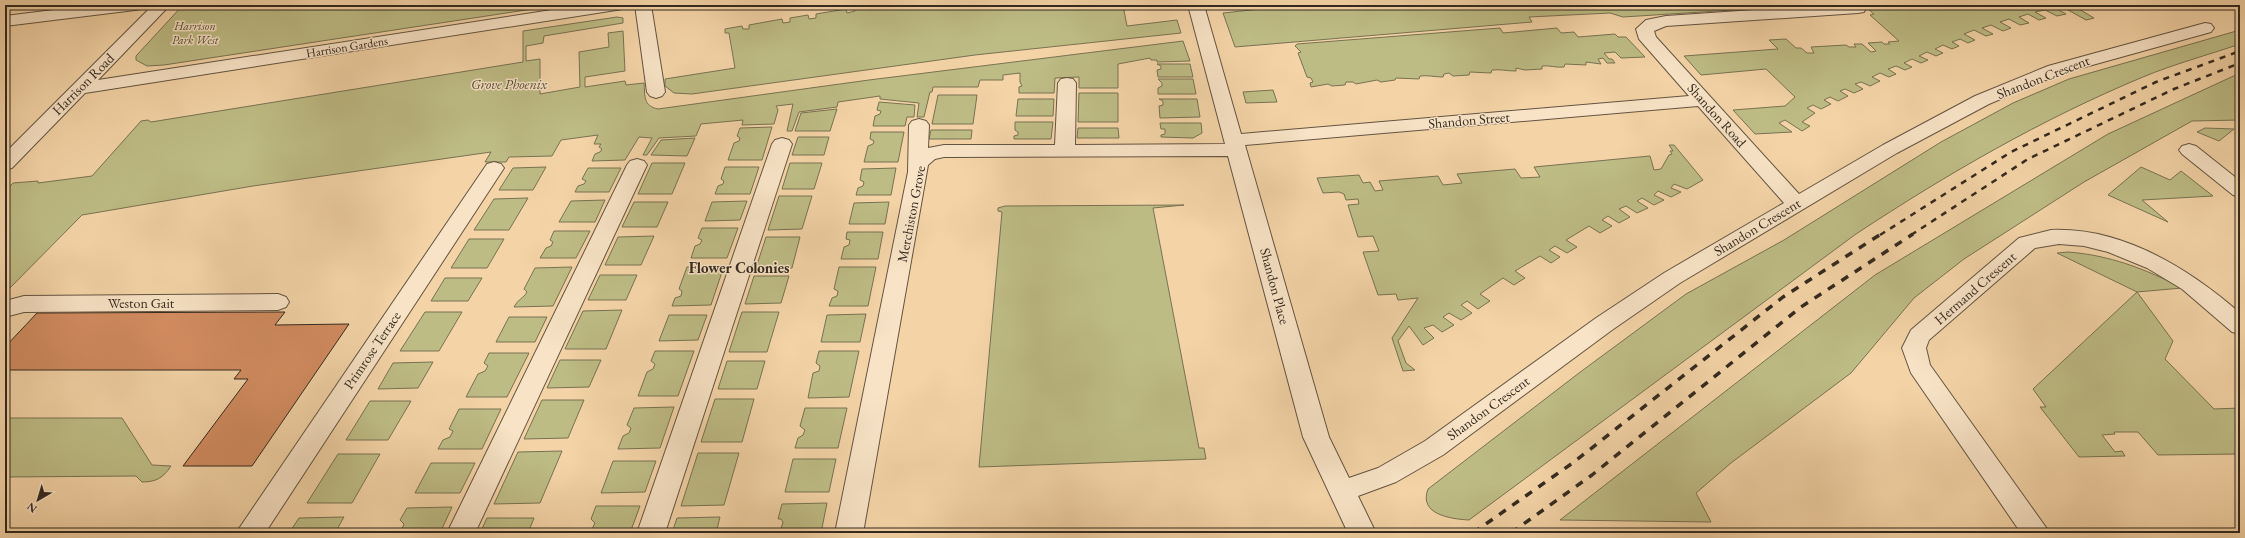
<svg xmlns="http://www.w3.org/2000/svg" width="2245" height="538" font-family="'EB Garamond',serif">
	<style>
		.green { fill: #bebc85; stroke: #787252 }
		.building { fill: #d28c60; stroke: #33291f }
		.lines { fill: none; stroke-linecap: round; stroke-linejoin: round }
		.minor-casing { stroke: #635441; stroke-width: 2 }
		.minor { fill: #f8e3c6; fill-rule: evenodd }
		.rail-far1 { stroke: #33291f; stroke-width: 2.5; stroke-dasharray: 6 6; stroke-linecap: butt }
		.rail { stroke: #33291f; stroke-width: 3.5; stroke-dasharray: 8 8; stroke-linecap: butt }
		.labels { text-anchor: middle; stroke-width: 3; stroke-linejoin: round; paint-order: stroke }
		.far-park-label { font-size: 12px; font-style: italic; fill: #564e38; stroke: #f8e3c6 }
		.far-street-label { font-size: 12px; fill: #33291f; stroke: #f8e3c6 }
		.street-label { font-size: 14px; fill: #33291f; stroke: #f8e3c6 }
		.park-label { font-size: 14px; font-style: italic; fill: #564e38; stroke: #f8e3c6 }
		.neighbourhood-label { font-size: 15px; font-weight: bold; fill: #33291f; stroke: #f8e3c6 }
	</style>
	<rect width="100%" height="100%" fill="#f4d4a7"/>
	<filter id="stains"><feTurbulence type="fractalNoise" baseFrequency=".005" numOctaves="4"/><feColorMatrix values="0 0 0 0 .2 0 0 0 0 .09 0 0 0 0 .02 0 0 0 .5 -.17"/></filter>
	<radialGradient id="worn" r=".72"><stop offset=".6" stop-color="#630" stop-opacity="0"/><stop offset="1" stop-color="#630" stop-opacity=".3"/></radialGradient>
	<!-- green -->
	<g class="green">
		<path d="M183,5H559L164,65L147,66L136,60V56Z"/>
		<path d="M871,5H875L876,8L882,7V5H1123L1127,26L1177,20L1181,33L975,55L692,94L674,93L665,86V79L735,68L729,33H725V29L742,26L743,29H749V25L782,19L783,23L790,22V18L808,15L809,19L816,18V14L846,9L847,13L855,11L854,8Z"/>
		<path d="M1297,5H1812L1623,17L1610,13L1529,17L1532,22L1235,47L1223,13Z"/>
		<path d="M1863,5H1874L1879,9L1906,7L1904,5H2098L2079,9L2094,18L2086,20L2061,6L2055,8L2066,14L2057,16L2045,10L2035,12L2046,18L2039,20L2028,14L2019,17L2029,23L2020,25L2009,19L2000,22L2011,28L2003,31L1991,25L1982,28L1993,34L1986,36L1974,30L1964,34L1975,40L1968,43L1960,39L1952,42L1959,46L1952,49L1943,45L1935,49L1943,53L1936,56L1927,52L1919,56L1928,60L1921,63L1912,59L1904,63L1912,67L1905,70L1896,66L1888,69L1896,74L1889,77L1880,73L1872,77L1880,81L1870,86L1861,82L1855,84L1863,89L1854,93L1845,89L1840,91L1848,96L1838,101L1830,97L1824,100L1831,104L1821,109L1813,105L1807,108L1815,113L1802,122L1810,126L1802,131L1785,120L1779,123L1792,132L1755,134L1733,110L1785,106L1795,97L1766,69L1701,75L1684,56L1778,49L1769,40L1786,39L1796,48H1801L1807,53H1814L1811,47L1846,45L1849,47H1856L1854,44H1862L1871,52L1876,51L1868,43L1882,42L1884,44H1890L1888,42L1899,41L1870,15L1874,14Z"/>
		<path d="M617,17L623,18V23L544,36L543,43L526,46V61L540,59V94L580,87L579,52L609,47L608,33L623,31L625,71L585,77V87L625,81L626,85L644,83C645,96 643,106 658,109L869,80L1183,41L1190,61L1157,62V60H1151L1150,58L1118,64V88H1079V77L1055,78L1054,93H1019V87L1022,86L1020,82V73L1003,75V80H980L978,87H933L932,92H930L924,117H917L919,103L880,99V96L838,102L837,107L799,112L792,131H787L793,104L776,106L778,110L774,124L742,125L743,120L701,124L696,136L659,138L647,155H643L652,138L639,137L625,160L592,161L595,154L600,152L602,149L599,147L601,144H594L598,135L561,140L552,156L509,157L506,162H485L491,152L253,186L82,215L5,293V191L13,183L38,181V183L92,176L141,121L148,120L151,122L523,62V31Z"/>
		<path d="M1500,28L1503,33L1557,28L1561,33L1574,32L1578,37L1615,34L1618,37H1626L1645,57L1621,58L1615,52L1604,53L1609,59H1612L1615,63H1607L1603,58L1598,59L1601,64L1586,62V65L1565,64L1564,67C1556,68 1549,65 1542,66V69L1525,70L1516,68V71C1507,71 1500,69 1492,70L1491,73L1470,72L1469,75L1453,76L1449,73L1444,74L1443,77C1435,77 1428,75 1420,76L1419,79L1396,78L1395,80L1381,82L1377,80L1356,84L1353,82H1346L1345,85L1332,86L1328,84L1311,87L1310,83L1313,82L1311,78L1307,77L1298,53L1301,52L1295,46L1297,44Z"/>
		<path d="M2240,30V44C2208,55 2174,64 2143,77C2042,119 1947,174 1856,234L1469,520C1452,519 1418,515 1428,489L1579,373L1686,294L1784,240L1941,142L2013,103L2069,79Z"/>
		<path d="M1157,64H1190L1193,77H1158L1157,70L1161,69V66Z"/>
		<path d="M2240,73V107H2236L2240,111V120L2192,121L2084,182L1964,259L1914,298L1851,373L1731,463L1696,493L1711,522L1560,520L1875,275L2108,134Z"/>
		<path d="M1158,79H1193L1196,94H1158V88L1162,86V83Z"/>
		<path d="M1273,90L1277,102L1246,103L1243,92Z"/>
		<path d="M1079,93H1118V122H1078Z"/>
		<path d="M938,95H977L973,124H932Z"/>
		<path d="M1018,99H1054L1053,116H1016Z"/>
		<path d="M1159,99H1197L1200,117L1160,118L1159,106L1163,105V101Z"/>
		<path d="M879,102L915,105L914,117H907L905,126H873L875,116L880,114L881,111L877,110Z"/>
		<path d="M837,109L830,131H795L801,113Z"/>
		<path d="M1015,122H1053L1051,139H1014V136L1018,135V132L1015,130Z"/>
		<path d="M1160,123H1201L1202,133L1193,138L1161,137V135L1165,134V129H1161Z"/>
		<path d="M772,127L762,160H728L734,143L739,141L740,138L737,136L740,128Z"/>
		<path d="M1078,128H1118L1119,138H1077Z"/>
		<path d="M2205,128L2234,129L2219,141L2197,132Z"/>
		<path d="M931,130H972L971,139H929Z"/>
		<path d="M871,132H904L898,162H864L868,146L873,144L874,141L870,139Z"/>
		<path d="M798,137H829L824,155H792Z"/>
		<path d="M695,138L687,156L651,155L661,140Z"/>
		<path d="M1669,145H1674L1703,180L1687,189L1674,184L1671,188L1681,192L1671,197L1658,191L1654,195L1664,200L1654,205L1642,198L1637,201L1648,208L1637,213L1626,206L1619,209L1630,217L1619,223L1608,216L1602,220L1612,226L1600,233L1589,226L1566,240L1577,247L1567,253L1555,246L1549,250L1560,257L1551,263L1540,256L1515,271L1525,278L1514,285L1503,278L1480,294L1490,301L1478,309L1467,301L1461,305L1472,313L1461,320L1449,313L1443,317L1454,325L1442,332L1433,325L1424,328L1434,338L1423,345L1409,326L1398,341L1406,363L1415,370L1403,371L1392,338L1418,298L1398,300L1396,294L1378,295L1363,252L1379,251L1373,236L1358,237L1348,205L1359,204L1358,199L1346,200L1344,194L1339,192L1323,193L1317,178L1359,175L1363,183L1370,182L1375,191L1383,190L1379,181L1438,176L1443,185L1462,183L1457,174L1515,169L1521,178L1540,177L1534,167L1650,156L1654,170L1661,169L1669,155L1672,154L1670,151H1673Z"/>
		<path d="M652,163H685L672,194H638Z"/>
		<path d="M790,163H822L814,189H782Z"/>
		<path d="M546,167L533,190H499L513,168Z"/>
		<path d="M725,167H759L750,194H715L718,186L723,184L724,181L721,179Z"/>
		<path d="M2141,167L2170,180L2181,171L2213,196L2142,200L2168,222L2108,195Z"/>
		<path d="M588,168H621L609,192H575L578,186L584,184L586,181L582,179Z"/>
		<path d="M896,168L891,195H856L858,188L863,186L864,182L860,180L862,169Z"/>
		<path d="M779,196H812L802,229L768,230Z"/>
		<path d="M528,198L509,230H474L494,199Z"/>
		<path d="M605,200L595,222H559L571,201Z"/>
		<path d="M747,201L740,220L705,221L712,202Z"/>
		<path d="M634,202H668L657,227H622Z"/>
		<path d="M889,202L885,224H849L854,203Z"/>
		<path d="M1184,205L1153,208L1199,448H1204L1206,459L979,467L1002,212L998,211V208L1005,206Z"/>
		<path d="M702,228H738L727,258H691L695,246L700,244L702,240L698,238Z"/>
		<path d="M554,231H590L576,258H540L546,248L551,246L553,242L550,240Z"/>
		<path d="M847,232H883L878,259H841L844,247L849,245L850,240L846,239Z"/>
		<path d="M654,236L641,265H605L618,237Z"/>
		<path d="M766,237H800L792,268H756Z"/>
		<path d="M469,239H504L487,268H451Z"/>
		<path d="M2068,252C2109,255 2146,269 2182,288L2137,292L2173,341L2165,359L2214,409L2240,408V454L2158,455L2138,432H2114L2115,434L2102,435L2115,452L2122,451L2125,456L2079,457L2040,407H2046L2033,389L2137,292L2057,253Z"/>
		<path d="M724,266L711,305L672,306L675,298L681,296L682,291L679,289L687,267Z"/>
		<path d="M572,267L553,306L514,307C519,298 523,299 527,292L524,289L535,268Z"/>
		<path d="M839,267H876L868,306H829L832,298L837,296L838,291L834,289Z"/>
		<path d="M600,275H637L626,300H588Z"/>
		<path d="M754,276H789L781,303L745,304Z"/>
		<path d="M445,278H482L468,301H431Z"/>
		<path d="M622,310L606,349H565L583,311Z"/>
		<path d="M425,312H462L439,351H400Z"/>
		<path d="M742,312H779L767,352H729Z"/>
		<path d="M866,314L860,342H821L827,315Z"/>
		<path d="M669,315H707L698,340L659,341Z"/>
		<path d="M509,317H547L535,342H496Z"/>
		<path d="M655,351H694L678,396H638L647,372L653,369L655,364L651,361Z"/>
		<path d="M819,351H859L849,397L808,398L813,373L819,371L820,366L816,363Z"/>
		<path d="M489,353H529L507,397H466L478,374L485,371L488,366L484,363Z"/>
		<path d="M560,360H601L589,387L547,388Z"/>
		<path d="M727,361H765L757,389H718Z"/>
		<path d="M433,362L418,388L378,389L393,363Z"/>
		<path d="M715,399H754L742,442H701Z"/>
		<path d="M542,400H584L568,438L524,439Z"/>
		<path d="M370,401H411L388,440H346Z"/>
		<path d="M674,407L660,448L618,449L623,436L629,433L631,428L627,425L634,408Z"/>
		<path d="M805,408H847L838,448H795L798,438L803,435L805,430L800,426Z"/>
		<path d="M459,409H501L482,449H438L443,440L450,437L453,431L449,429Z"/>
		<path d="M5,418H122L152,465L171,466C163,478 156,482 142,482L136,476L5,477Z"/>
		<path d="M562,451L540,503L494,504L518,452Z"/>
		<path d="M698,453H739L724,505L681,506Z"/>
		<path d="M338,454H380L352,503H307Z"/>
		<path d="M793,459H836L829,492H785Z"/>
		<path d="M613,461H656L645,492L601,493Z"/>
		<path d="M431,463H475L460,493H415Z"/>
		<path d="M827,503L821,533H775L781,529L783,522L781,519H778L782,504Z"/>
		<path d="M596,506H640L630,533H586L592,529L595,523L591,519Z"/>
		<path d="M452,507L440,533H395L401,531L404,524L400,520L407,508Z"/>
		<path d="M344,517L335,533H289L299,518Z"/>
		<path d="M720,517L716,533H672L677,518Z"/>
		<path d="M487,518H534L528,533H480Z"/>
	</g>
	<!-- building -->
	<path class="building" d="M285,312L275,325L349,324L252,466H183L248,379H234L241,370H5V347L37,313Z"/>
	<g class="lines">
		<defs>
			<g id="minor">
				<path d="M94,5H143L141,9L135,10L5,26V16Z"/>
				<path d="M153,5H170L98,80L584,5H624L622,9L616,10L85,93L12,168L5,170V153Z"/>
				<path d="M635,5H651L665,92L662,96L656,98L650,96L647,92Z"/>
				<path d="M1188,5H1204L1241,134L1689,96L1639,39L1636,29L1646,20L1666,16L1828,5H1864L1866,8L1864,12L1858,13L1666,26L1654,31L1656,37L1799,194L1883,145L1975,96L2048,66L2205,23L2211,24L2214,28L2211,32L2060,74L1989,104L1897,153L1680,283L1612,330L1443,455L1396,482L1358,496L1376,533H1348L1303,437L1228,156L944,157L935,159L928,165L863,533H835L908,172L909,125L912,121L919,119L926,121L929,125L928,148L944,145H1055L1058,83L1061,79L1067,78L1073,79L1076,83L1075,145L1225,144ZM1698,106L1784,203L1664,273L1596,318L1425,441L1378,468L1349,478L1329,437L1245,145Z"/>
				<path d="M782,138L789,140L792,144L665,533H637L772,144L775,140Z"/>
				<path d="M2189,144L2196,146L2240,181V197L2233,195L2182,154L2179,150L2182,146Z"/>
				<path d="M637,159L644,161L647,165L475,533H447L627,165L630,161Z"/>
				<path d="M494,162L501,164L504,168L265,533H236L487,164Z"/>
				<path d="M2051,230C2122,227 2188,268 2240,313V334L2232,332L2182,289L2147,268L2108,252L2084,246L2059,244L2035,248L1929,340L1926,348L1930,365L2050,533H2021L1911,373L1902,348L1911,330L2019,238Z"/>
				<path d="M278,294L286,297L289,302L286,307L278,310L24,312L5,317V301L24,296Z"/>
			</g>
		</defs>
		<!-- minor casing -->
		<use href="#minor" class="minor-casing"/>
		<!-- minor -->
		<use href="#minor" class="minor"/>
		<!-- rail-far1 -->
		<g class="rail-far1">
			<path d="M1880,235L2011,152L2156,82L2240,51"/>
			<path d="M1911,235L2028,159L2174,89L2240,63"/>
		</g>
		<!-- rail -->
		<g class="rail">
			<path d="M1473,533L1574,462L1783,297L1881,234"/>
			<path d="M1511,533L1592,475L1801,307L1913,234"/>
		</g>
	</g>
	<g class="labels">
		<!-- far-park labels -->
		<g class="far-park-label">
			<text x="195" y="30">Harrison<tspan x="195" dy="14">Park West</tspan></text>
		</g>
		<!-- far-street labels -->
		<g class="far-street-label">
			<text transform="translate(347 47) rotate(-9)" y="4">Harrison Gardens</text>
		</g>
		<!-- street labels -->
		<g class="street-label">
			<text transform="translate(2043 77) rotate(-21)" y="5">Shandon Crescent</text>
			<text transform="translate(83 84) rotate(-45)" y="5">Harrison Road</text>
			<text transform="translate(1717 115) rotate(48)" y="5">Shandon Road</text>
			<text transform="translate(1469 120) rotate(-5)" y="5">Shandon Street</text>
			<text transform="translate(911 214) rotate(-79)" y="5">Merchiston Grove</text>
			<text transform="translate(1757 227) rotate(-31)" y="5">Shandon Crescent</text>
			<text transform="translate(1275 286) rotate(75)" y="5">Shandon Place</text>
			<text transform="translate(1975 288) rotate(-41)" y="5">Hermand Crescent</text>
			<text x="141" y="308">Weston Gait</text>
			<text transform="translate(372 350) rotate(-56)" y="5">Primrose Terrace</text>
			<text transform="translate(1488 408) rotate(-36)" y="5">Shandon Crescent</text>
		</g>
		<!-- park labels -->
		<g class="park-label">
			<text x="509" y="89">Grove Phoenix</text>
		</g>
		<!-- neighbourhood labels -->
		<g class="neighbourhood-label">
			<text x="739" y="273">Flower Colonies</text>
		</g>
	</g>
	<!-- margin -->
	<rect width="2245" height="538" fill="none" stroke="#f4d4a7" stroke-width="20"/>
	<rect x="6" y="6" width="2233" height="526" fill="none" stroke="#33291f" stroke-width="2"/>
	<rect x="10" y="10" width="2225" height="518" fill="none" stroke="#33291f"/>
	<!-- north arrow -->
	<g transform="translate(38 500) rotate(218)" stroke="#f8e3c6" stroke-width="3" paint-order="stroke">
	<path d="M0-3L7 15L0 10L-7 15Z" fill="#33291f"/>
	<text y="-6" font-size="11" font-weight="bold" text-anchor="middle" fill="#33291f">N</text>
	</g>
	<rect width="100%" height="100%" filter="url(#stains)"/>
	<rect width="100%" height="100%" fill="url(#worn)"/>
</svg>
